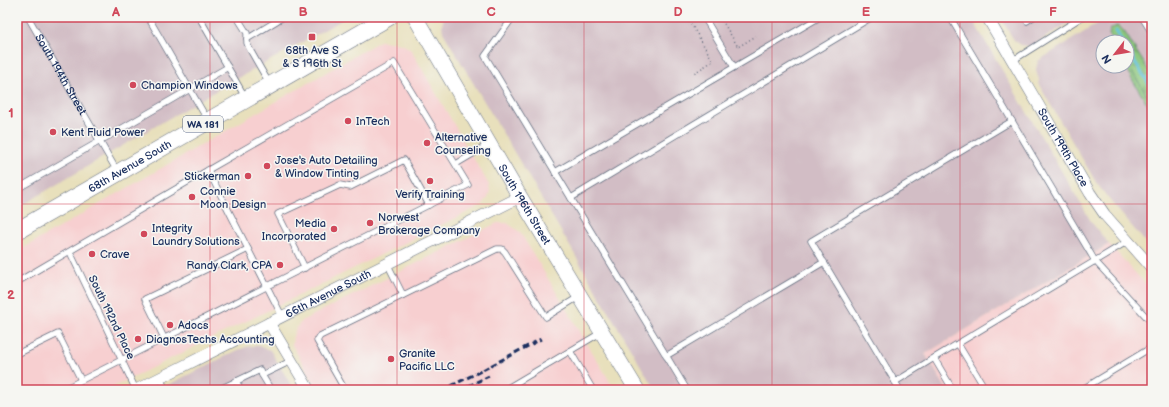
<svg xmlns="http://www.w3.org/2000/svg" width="1169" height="407" font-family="'Balsamiq Sans',sans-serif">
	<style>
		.built { fill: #f7cfd0 }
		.industrial { fill: #d2bdc5; fill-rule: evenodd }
		.grass { fill: url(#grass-tufts); stroke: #537a6c }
		.wetland { fill: url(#wetland-marsh); stroke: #537a6c }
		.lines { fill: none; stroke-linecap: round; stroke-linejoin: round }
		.stream { stroke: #5dc1db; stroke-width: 3 }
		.lane-casing { stroke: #636d7f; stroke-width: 7 }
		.street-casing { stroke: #636d7f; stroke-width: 12 }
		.secondary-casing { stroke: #636d7f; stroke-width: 16 }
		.primary-casing { stroke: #636d7f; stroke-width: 18 }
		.path { stroke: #636d7f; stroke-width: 1.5; stroke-dasharray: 1 3; stroke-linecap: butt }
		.lane { stroke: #fff; stroke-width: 5.5 }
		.street { stroke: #fff; stroke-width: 11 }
		.secondary { stroke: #fff; stroke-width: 15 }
		.primary { stroke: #fff; stroke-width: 17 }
		.rail { stroke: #1b2f5e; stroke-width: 3; stroke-dasharray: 6 3; stroke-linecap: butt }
		.grid { fill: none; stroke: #d1495b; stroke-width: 1; stroke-opacity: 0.55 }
		.poi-dot { fill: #d1495b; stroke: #f6f6f2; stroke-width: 1.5 }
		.labels { text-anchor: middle; stroke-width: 3; stroke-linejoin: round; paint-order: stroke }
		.shield { fill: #f6f6f2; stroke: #5d6b8a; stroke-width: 1 }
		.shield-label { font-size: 10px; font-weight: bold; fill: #1b2f5e }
		.poi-label { font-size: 11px; fill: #1b2f5e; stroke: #f6f6f2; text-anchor: start }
		.street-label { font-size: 11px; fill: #1b2f5e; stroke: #f6f6f2 }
		.neatline { fill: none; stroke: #d1495b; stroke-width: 1.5 }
		.grid-label { font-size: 13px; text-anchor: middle; font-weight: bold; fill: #d1495b }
	</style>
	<defs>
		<pattern id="grass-tufts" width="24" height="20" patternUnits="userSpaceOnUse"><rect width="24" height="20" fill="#8bc67a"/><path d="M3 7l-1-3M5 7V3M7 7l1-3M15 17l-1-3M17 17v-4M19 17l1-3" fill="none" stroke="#71a167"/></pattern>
		<pattern id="wetland-marsh" width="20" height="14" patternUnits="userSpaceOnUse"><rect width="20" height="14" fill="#8bc67a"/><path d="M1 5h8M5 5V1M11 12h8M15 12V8" fill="none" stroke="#71a167"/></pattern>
	</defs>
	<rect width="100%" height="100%" fill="#f6f6f2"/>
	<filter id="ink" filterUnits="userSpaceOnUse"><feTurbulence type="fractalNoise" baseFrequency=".025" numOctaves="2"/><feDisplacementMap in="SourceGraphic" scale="8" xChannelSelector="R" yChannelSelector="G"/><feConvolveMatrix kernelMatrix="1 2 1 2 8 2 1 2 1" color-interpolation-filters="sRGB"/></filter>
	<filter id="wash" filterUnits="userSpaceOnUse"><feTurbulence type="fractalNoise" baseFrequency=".012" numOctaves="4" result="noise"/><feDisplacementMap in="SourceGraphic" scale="16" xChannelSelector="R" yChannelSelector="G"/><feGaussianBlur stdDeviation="0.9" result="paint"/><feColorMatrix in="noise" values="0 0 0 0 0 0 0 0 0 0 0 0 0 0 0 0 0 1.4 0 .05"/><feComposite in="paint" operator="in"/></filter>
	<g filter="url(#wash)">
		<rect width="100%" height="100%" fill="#e8e0bc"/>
		<!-- built -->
		<g class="built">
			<path d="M380,41L392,42L404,45L411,50L489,185L490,191L488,198L482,205L107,390H17V252Z"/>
			<path d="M497,223H507L520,232L615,390H318L292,345L293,336L296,328L303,320Z"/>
			<path d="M1109,244L1152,291V390H947L925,354Z"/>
		</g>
		<!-- industrial -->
		<g class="industrial">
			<path d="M17,17H347L205,97L17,208Z"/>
			<path d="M444,17H971L1092,223L1109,244L925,354L947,390H655L443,32L442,25Z"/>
			<path d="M1000,17H1078L1032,46H1028L1021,45L1014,40Z"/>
			<path d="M1108,17H1152V250L1112,203L1097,184L1038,83L1040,82L1037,74L1036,69L1038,61ZM1103,42H1127V66H1103Z"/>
			<path d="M250,346H261L270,350L294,390H158L238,350Z"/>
		</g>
		<!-- grass -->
		<path class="grass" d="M1127,64L1152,103V112L1124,66H1127Z"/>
		<!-- wetland -->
		<path class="wetland" d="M1116,26L1120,27L1124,31L1152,76V103L1127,64V42H1113L1109,34L1111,29Z"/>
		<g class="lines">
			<!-- stream -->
			<g class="stream">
				<path d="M1116,31L1122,42"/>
				<path d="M1127,49L1152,89"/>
			</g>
		</g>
	</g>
	<g filter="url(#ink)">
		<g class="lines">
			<defs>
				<g id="lane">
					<path id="s1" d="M28,17L117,171"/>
					<path d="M148,17L207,119"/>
					<path d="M199,17L245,97"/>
					<path d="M237,17L247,33V43L249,48L269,83"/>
					<path d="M513,17L485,56L687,390"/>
					<path d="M704,17L734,67"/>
					<path d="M950,17L1012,121"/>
					<path d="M1025,17L1027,21L1033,17"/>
					<path d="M1142,17L1152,33"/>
					<path d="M247,39L283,17"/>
					<path d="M1012,61L1082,17"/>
					<path d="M456,164L488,145"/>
					<path d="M208,170L282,316"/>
					<path d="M555,172L820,17"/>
					<path d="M17,189L228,67"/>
					<path d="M571,198L872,17"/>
					<path d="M70,252L136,390"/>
					<path d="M387,263L403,295"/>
					<path d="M305,268L278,214L340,185L350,187L404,160L429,205"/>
					<path d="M17,282L208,170L394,63L468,185L62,390"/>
					<path d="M164,338L145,299L248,249"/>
					<path d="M958,344L986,390"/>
					<path d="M570,351L593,390"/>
					<path d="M17,354L58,334L81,380"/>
					<path d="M666,356L824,262"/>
					<path d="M262,375L271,390"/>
					<path d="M160,378L166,390"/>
					<path d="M236,381L241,390"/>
					<path d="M895,382L934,358"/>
					<path d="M218,390L260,370L262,375L291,361"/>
					<path d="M345,390L317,341L320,336L497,249H502L505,252L546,317L580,296"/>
					<path d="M504,390L602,332"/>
					<path d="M900,390L811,241L1012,121L1095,261L1152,323"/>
					<path d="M953,390L934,358L1128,241"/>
					<path d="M1081,390L1152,347"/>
				</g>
				<g id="street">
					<path id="s2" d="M987,17L1090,193L1105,215L1152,268"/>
					<path d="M269,323L309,390"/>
					<path id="s3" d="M136,390L520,197"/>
				</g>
				<g id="secondary">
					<path id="s4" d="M415,17L520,197L637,390"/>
				</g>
				<g id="primary">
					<path id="s5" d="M17,231L389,17"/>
				</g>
			</defs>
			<!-- lane casing -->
			<use href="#lane" class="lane-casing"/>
			<!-- street casing -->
			<use href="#street" class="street-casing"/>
			<!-- secondary casing -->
			<use href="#secondary" class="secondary-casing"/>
			<!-- primary casing -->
			<use href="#primary" class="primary-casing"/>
			<!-- path -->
			<g class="path">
				<path d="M687,17L713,61L694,73"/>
				<path d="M720,17L738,47L756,36"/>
			</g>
			<!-- lane -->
			<use href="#lane" class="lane"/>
			<!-- street -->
			<use href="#street" class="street"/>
			<!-- secondary -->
			<use href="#secondary" class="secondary"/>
			<!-- primary -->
			<use href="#primary" class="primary"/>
			<!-- rail -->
			<g class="rail">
				<path d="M443,390L479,372L541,339"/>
				<path d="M460,390L489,376"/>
			</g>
		</g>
	</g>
	<!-- grid -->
	<path class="grid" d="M210,17V390M397,17V390M584,17V390M772,17V390M960,17V390M17,204H1152"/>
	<!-- markers -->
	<g class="poi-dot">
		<rect x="308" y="33" width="8" height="8" rx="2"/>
		<circle cx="133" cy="85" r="4"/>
		<circle cx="348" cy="121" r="4"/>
		<circle cx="53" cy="132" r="4"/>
		<circle cx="427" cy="143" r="4"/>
		<circle cx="267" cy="166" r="4"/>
		<circle cx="248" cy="176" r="4"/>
		<circle cx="430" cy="181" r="4"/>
		<circle cx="192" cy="197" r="4"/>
		<circle cx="370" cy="223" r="4"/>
		<circle cx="334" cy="229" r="4"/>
		<circle cx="144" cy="234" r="4"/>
		<circle cx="92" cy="254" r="4"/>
		<circle cx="280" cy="265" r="4"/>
		<circle cx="170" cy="325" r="4"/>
		<circle cx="138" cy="339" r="4"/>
		<circle cx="391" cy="359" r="4"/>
	</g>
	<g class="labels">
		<!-- shield labels -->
		<rect class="shield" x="183" y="116" width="40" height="16" rx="3"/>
		<g class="shield-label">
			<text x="203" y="128">WA 181</text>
		</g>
		<!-- poi labels -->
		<g class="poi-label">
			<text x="312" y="54" text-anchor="middle">68th Ave S<tspan x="312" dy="13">&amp; S 196th St</tspan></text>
			<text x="141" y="89">Champion Windows</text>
			<text x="356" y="125">InTech</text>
			<text x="61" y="136">Kent Fluid Power</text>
			<text x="435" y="141">Alternative<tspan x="435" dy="13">Counseling</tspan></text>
			<text x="275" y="164">Jose's Auto Detailing<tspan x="275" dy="13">&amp; Window Tinting</tspan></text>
			<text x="240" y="180" text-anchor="end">Stickerman</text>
			<text x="200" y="195">Connie<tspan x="200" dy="13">Moon Design</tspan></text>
			<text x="430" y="198" text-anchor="middle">Verify Training</text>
			<text x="378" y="221">Norwest<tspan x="378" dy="13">Brokerage Company</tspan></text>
			<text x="326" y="227" text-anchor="end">Media<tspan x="326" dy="13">Incorporated</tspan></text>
			<text x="152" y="232">Integrity<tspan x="152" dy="13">Laundry Solutions</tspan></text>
			<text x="100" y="258">Crave</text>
			<text x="272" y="269" text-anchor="end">Randy Clark, CPA</text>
			<text x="178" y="329">Adocs</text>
			<text x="146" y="343">DiagnosTechs Accounting</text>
			<text x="399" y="357">Granite<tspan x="399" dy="13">Pacific LLC</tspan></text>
		</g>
		<!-- street labels -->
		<g class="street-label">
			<text dy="4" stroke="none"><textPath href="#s1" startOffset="66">South 194th Street</textPath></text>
			<text dy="4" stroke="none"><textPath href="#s2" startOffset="151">South 199th Place</textPath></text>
			<text dy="4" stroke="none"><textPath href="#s5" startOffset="130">68th Avenue South</textPath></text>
			<text dy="4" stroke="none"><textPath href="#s4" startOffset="217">South 196th Street</textPath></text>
			<text dy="4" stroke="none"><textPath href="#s3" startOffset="215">66th Avenue South</textPath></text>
			<text transform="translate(112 317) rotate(64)" y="4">South 192nd Place</text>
		</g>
	</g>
	<!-- margin -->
	<rect width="1169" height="407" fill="none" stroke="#f6f6f2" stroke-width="44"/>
	<!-- north arrow -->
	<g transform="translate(1115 54) rotate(239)"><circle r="19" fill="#f6f6f2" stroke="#9ea6b7"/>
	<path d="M0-3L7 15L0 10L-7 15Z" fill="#d1495b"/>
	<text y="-6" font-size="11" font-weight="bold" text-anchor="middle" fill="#1b2f5e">N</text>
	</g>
	<rect x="22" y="22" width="1125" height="363" class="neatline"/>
	<g class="grid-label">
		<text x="116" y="16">A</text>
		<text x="303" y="16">B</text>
		<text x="491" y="16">C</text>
		<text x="678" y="16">D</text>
		<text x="866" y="16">E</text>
		<text x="1053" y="16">F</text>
		<text x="11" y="117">1</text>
		<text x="11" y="299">2</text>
	</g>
</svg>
